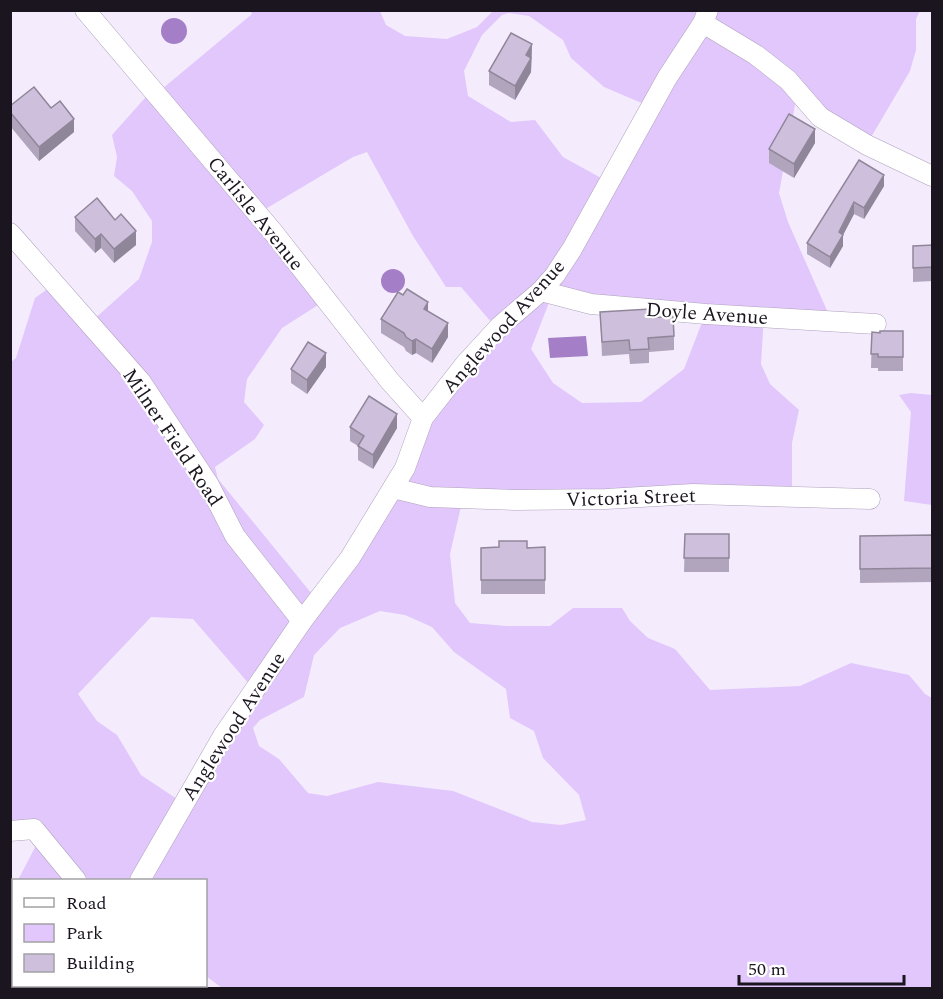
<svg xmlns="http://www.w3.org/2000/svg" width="943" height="999" font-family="Spectral,serif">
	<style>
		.green { fill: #e1c7fc; fill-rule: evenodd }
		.water { fill: #a47fc7 }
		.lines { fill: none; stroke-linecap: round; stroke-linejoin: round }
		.minor-casing { stroke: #aea1bb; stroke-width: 21 }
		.minor { stroke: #fff; stroke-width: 20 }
		.wall { fill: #b1a5bd }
		.shaded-wall { fill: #90869a }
		.building { fill: #cec0dc; stroke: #90869a; stroke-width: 1.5 }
		.labels { text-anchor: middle; stroke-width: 4.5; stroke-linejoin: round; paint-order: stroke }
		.street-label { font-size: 20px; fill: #1a151f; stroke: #fff }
	</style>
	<rect width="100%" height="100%" fill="#f4ecfd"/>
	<!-- green -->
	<g class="green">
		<path d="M250,11H380L386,25L405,36L447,39L477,27L493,11H920L916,19V50L910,71L870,139L797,94L779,193L788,222L829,315H764L761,364L770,384L799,410L792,443V492L462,502L450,554L455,603L470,623L507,626H550L573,608H622L630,621L648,638L675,649L710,690L800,686L851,663L909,675L925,694L932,698V988H222L206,976V880H18L42,834L11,822L10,363L16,358L35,298L57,282L92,321L139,279L152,242V221L132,191L114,176L117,157L112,135L152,90L162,89L252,14ZM509,13L529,16L563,40L571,58L604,87L651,107L612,184L563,157L535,120L511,122L468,96L464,71L482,35L502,15ZM367,152L413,236L446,287H461L498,330L428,416L321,599L312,594L218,479L215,467L255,439L264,425L244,402L247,379L282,328L326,300L262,211L353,157ZM550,300L706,312L684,369L641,402L582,403L553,383L531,349ZM380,611L405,615L432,627L454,652L506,689L510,718L534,731L543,758L579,795L586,820L561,825L532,822L453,791L378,782L327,796L308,793L279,759L259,746L253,728L260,720L304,697L314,655L340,628ZM151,617L193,619L256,692L183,803L141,775L117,735L97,721L78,694Z"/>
		<path d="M911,393L932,395V505L904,501L911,412L899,395Z"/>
		<path d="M13,888L14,986H88L87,988H11L10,894Z"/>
	</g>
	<!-- water -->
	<g class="water">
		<circle cx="174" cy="31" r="13"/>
		<circle cx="393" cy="281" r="12"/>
		<path d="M586,336L588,356L550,358L548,338Z"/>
	</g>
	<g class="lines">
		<defs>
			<g id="minor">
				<path d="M85,10L273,232L389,380L423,418"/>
				<path d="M703,23L756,55L788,80L820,117L867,145L932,176"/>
				<path d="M10,233L141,382L209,485L235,536L302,621"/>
				<path d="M541,291L591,304L706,314L876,324"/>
				<path d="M393,488L430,497L514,500L606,499L693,494L870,499"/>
				<path d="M10,831L34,829L76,880"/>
				<path d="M140,880L223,736L302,621L350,558L405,468L423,418L466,363L500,326L541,291L555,275L572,249L667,78L703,23L708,10"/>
				<path d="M83,988L85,986"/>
			</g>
		</defs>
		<!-- minor casing -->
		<use href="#minor" class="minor-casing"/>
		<!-- minor -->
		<use href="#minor" class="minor"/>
	</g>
	<!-- wall -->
	<g class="wall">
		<path d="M532,44L531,72L515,100L489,85V71Z"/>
		<path d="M10,106L51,108L74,132L39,161L10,126Z"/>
		<path d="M815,143L794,178L769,163V149Z"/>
		<path d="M859,160L884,186L864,219L854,214L843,235V246L830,268L807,254V243Z"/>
		<path d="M75,217L115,220L136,245L114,263L101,248L95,253L75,231Z"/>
		<path d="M933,245V281L913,282V246Z"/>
		<path d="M428,311L448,337L432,363L416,353L412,355L406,351L404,347L381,333V319Z"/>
		<path d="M600,312L650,318L674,336V350L649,352V363L630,364L629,354L602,356Z"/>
		<path d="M903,331V371H878V368H871L872,332Z"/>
		<path d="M326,367L307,394L291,383V369Z"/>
		<path d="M350,427L397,428L373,469L358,460V446L350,441Z"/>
		<path d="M685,534H729V572H684Z"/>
		<path d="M933,535V582L860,583V536Z"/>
		<path d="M545,547V594H481V548Z"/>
	</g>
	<!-- shaded-wall -->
	<g class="shaded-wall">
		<path d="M532,44L531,72L515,100V86L526,55Z"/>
		<path d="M74,119V132L39,161V147Z"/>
		<path d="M815,129V143L794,178V164Z"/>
		<path d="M884,175V186L864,219V208Z"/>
		<path d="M854,202V214L843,235V246L830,268V257L839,232Z"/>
		<path d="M136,231V245L114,263V249Z"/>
		<path d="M101,234V248L95,253V239Z"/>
		<path d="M428,302V316L424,309Z"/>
		<path d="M448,323V337L432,363V349Z"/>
		<path d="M416,339V353L412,355V341Z"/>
		<path d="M326,353V367L307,394V380Z"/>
		<path d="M397,414V428L373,469V455Z"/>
	</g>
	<!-- building -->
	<g class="building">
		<path d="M511,33L532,44L526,55L531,58L515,86L489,71Z"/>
		<path d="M34,87L51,108L60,101L74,119L39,147L10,112V106Z"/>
		<path d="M789,114L815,129L794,164L769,149Z"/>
		<path d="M859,160L884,175L864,208L854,202L839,232L843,235L830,257L807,243Z"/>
		<path d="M97,198L115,220L121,214L136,231L114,249L101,234L95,239L75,217Z"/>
		<path d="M933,245V267L913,268V246Z"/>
		<path d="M407,289L428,302L424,309L448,323L432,349L416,339L412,341L406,337L404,333L381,319L398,292L403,295Z"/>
		<path d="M650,309V318L673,316L674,336L648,338L649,349L630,350L629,340L602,342L600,312Z"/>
		<path d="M880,331H903V357H878V354H871L872,332L880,333Z"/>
		<path d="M308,342L326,353L307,380L291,369Z"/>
		<path d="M369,396L397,414L373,455L358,446L364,436L350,427Z"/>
		<path d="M685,534H729V558H684Z"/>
		<path d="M933,535V568L860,569V536Z"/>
		<path d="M499,541H527V548L545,547V580H481V548L499,547Z"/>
	</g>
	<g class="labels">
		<!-- street labels -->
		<g class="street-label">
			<text transform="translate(256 213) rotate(51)" y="7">Carlisle Avenue</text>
			<text transform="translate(707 313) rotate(4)" y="7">Doyle Avenue</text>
			<text transform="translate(503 326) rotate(-48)" y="7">Anglewood Avenue</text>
			<text transform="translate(173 437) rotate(56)" y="7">Milner Field Road</text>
			<text transform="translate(631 497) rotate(-2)" y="7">Victoria Street</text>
			<text transform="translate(233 726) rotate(-57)" y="7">Anglewood Avenue</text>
		</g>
	</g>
	<!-- border -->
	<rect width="943" height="999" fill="none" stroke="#1a151f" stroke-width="24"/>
	<!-- legend -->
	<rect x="12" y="879" width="195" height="108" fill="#ffffff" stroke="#a3a1a5" stroke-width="1.5"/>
	<rect x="24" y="898" width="30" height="9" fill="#ffffff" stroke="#a3a1a5" stroke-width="1.5"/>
	<text x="66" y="909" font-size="18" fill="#1a151f">Road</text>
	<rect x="24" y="924" width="30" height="18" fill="#e1c7fc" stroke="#a3a1a5" stroke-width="1.5"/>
	<text x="66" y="939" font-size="18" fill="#1a151f">Park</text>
	<rect x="24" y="954" width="30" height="18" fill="#cec0dc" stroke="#a3a1a5" stroke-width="1.5"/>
	<text x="66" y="969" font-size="18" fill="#1a151f">Building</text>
	<!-- scale -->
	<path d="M739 975v9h165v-9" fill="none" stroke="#1a151f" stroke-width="3"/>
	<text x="748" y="975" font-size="18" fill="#1a151f" stroke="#ffffff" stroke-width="4.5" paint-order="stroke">50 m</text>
</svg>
